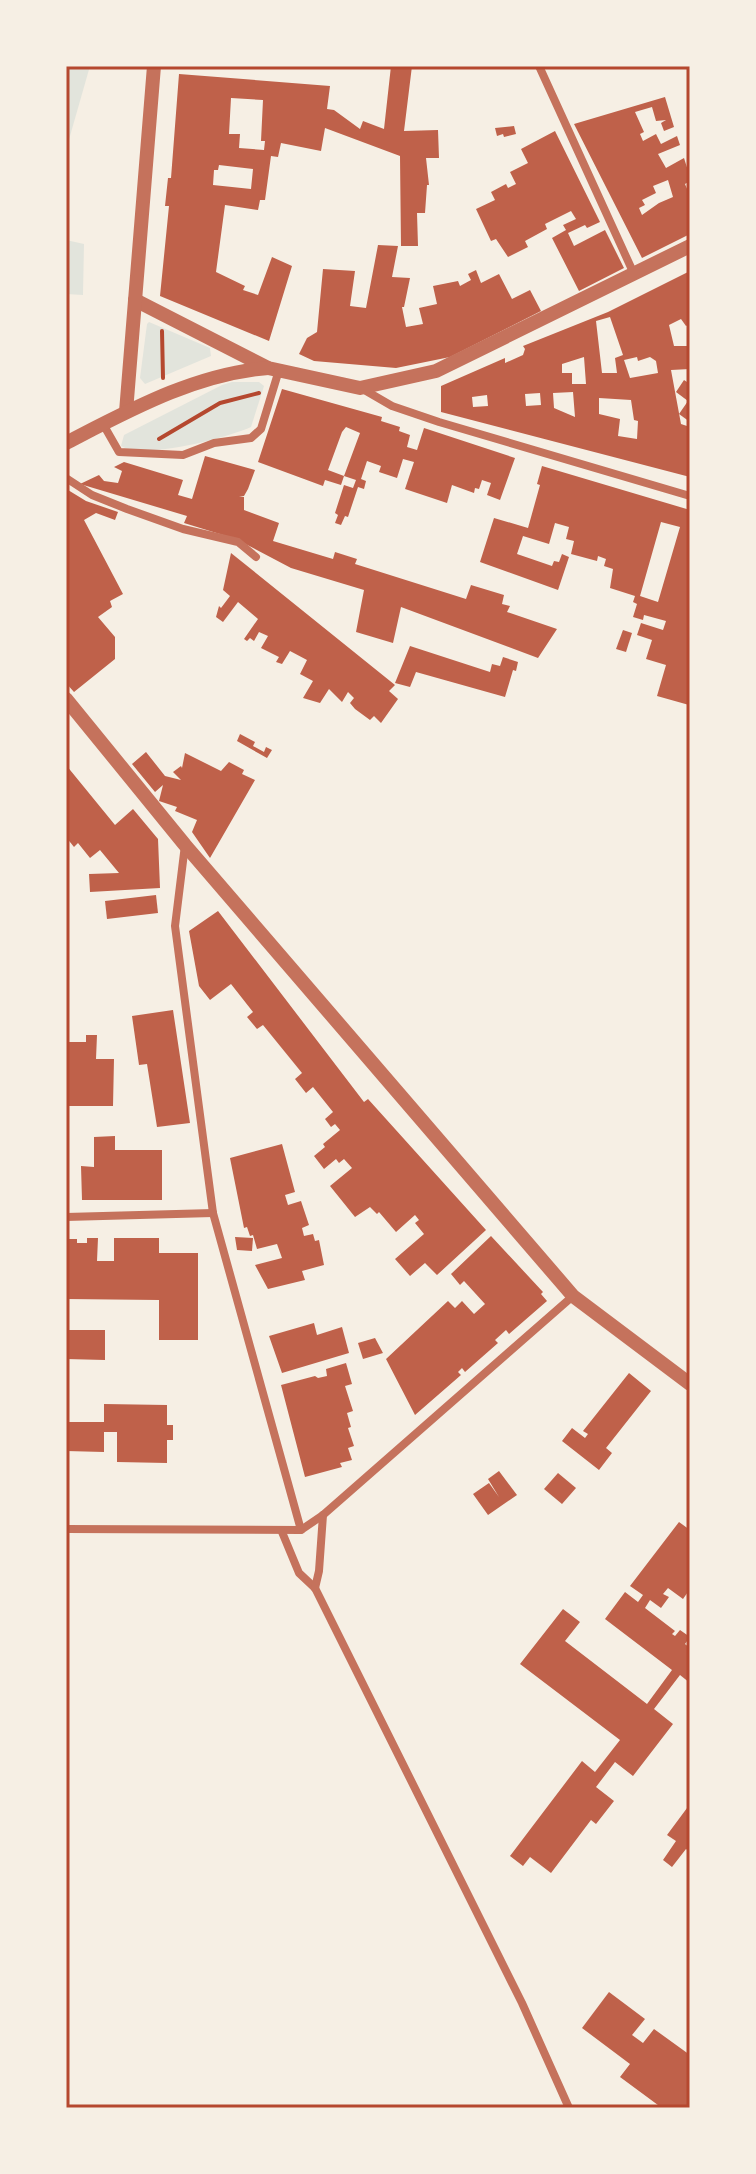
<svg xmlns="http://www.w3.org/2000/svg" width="756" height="2174" font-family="Inter,sans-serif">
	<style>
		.green { fill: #e2e4dc }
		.building { fill: #bf614a; fill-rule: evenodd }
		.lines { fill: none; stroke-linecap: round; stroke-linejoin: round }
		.path { stroke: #b5482f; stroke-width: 4 }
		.minor { stroke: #c5725c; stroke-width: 8 }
		.tertiary { stroke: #c5725c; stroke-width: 14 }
		.neatline { fill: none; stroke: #b5482f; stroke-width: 3 }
	</style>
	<rect width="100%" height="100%" fill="#f6efe4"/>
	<!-- green -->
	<g class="green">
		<path d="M66,66H90L66,150Z"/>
		<path d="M66,240L84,244L83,295L66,294Z"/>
		<path d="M149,322L210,348L211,356L145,384L140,378L147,324Z"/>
		<path d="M232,382H259L264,386L251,427C226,438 144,460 121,446L124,435L222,385Z"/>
	</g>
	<!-- building -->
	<g class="building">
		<path d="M391,66H412L404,131L438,130L439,158H426L429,185H427L425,213H417L418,246H401L400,156L325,128L321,151L281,143L278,157L271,156L265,200H260L258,210L225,205L216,272L245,286L243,290L258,295L272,257L292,266L269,341L160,296L169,206H165L168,178H171L179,74L330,86L327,109L334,110L360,129L363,121L384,129ZM231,98L263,100L261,141H265L264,150L239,148L240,134H229ZM219,165L253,169L251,189L213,185L214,170H218Z"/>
		<path d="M665,97L674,127L664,131L661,123L666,120L656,121L652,107L635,112L644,132L640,134L643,141L656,134L661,144L677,136L680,145L658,154L666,168L684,158L690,177V181L685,184L690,196V234L642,258L574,124ZM668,180L673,197L659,203L642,215L639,208L645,205L642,200L656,193L653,186Z"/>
		<path d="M514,126L516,134L504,137L503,134L497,136L495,128Z"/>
		<path d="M555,131L600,222L587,228L585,225L568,233L574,246L605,230L624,268L579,291L552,238L566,230L563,225L576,219L571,211L545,224L547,229L525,241L528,247L508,257L496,239L491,241L476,209L495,200L491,192L506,184L508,188L516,184L510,172L528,163L521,149Z"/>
		<path d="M378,245L398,246L392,277L410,278L404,307H402L406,327L423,324L419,308L437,304L433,286L458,281L460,286L471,280L468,274L476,270L481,283L499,274L512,299L530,290L541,311L450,357L396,368L314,361L299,354L307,338L317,332L323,269L355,271L350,306L366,308Z"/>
		<path d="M690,271V324L686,326L681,319L669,325L674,346H690V369L671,370L681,424L690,427V477L441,412V386L505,358V363L523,355L525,349L523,346L608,312ZM610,317L623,355L615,358L617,373H602L596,321ZM584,357L586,384H572V373H562V364ZM637,357L638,361L650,357L656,361L658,373L630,378L624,360ZM573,392L575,417L554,408L553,393ZM540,393L541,405L526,406L525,394ZM487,395L488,406L473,407L472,397ZM599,398L631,400L634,420L638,421L637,439L618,436L620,419L599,414Z"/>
		<path d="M684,380L690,384V422L679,414L688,401L676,392Z"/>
		<path d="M282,389L382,417L381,421L400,427L399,431L410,435L407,447L417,450L424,428L515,458L500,500L487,495L491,483L482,480L479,489L475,488L474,493L452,485L447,503L405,489L414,462L403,459L397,478L379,472L381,466L367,461L361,479L366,481L364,489L358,487L348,517L345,516L341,525L335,523L338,515L335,513L344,485L353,488L356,480L344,476L360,433L346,427L342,432L328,470L344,476L341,485L325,480L323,486L258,462Z"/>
		<path d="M205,456L255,470L248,489L244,496H239L244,497V510L279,523L273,541L333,559L335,552L357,559L355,564L466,599L471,585L504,595L502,604L510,606L507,612L557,629L538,658L401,607L393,643L356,632L364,590L291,568L236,539L184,523L187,516L80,484L99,475L104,481L118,483L122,471L114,467L124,462L183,480L178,495L192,499Z"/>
		<path d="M542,466L690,510L689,705L657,696L666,665L646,659L652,640L637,635L641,623L663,630L666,621L644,615L643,620L633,617L637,604L633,602L635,596L610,588L613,569L604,566L606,559L598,556L597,561L571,554L574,541L566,539L569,527L555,523L549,544L523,536L517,554L552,566L554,561L559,562L562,554L569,557L558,590L480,562L494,518L528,528L540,485L537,484ZM661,522L680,527L658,602L640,596Z"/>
		<path d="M68,490L86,501L118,512L115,520L96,513L84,520L123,594L110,601L112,607L98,617L115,637V659L74,692L66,683Z"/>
		<path d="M231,553L395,685L389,691L398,699L381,723L374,716L370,720L355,709L350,703L354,698L348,692L342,702L329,689L320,703L303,698L313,681L300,674L307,660L290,651L282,664L276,662L279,657L261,648L268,636L259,632L254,641L250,638L247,641L244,639L258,619L238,602L223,622L216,617L219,606L221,608L230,596L223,590Z"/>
		<path d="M623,630L632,633L626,652L616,649Z"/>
		<path d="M410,646L490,672L492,664L500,666L503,657L518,662L516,671L513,670L505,697L416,672L410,687L395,683Z"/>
		<path d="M240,734L255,742L253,746L264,752L266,747L272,750L267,758L237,741Z"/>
		<path d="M146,752L165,776L181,780L173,772L181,766L182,768L185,753L221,771L229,762L244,770L242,774L255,780L210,858L192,832L197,820L175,811L177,807L159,801L163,785L155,792L132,764Z"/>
		<path d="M66,765L115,825L133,809L158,839L160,888L90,892L89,874L119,873L100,850L90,858L78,843L74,847L66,837Z"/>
		<path d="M156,895L158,913L107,919L105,901Z"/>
		<path d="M218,911L364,1102L368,1099L486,1230L437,1275L425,1263L410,1276L395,1259L424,1234L415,1223L419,1220L415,1215L396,1232L379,1212L377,1214L370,1207L355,1217L330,1186L352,1168L344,1159L339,1163L336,1159L324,1169L314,1156L325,1147L323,1144L340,1130L335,1124L331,1127L325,1119L333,1112L313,1087L306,1093L295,1079L302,1073L263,1025L257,1029L247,1017L253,1012L231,984L210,1000L199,986L189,931Z"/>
		<path d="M173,1010L190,1123L157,1127L147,1064L139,1065L132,1016Z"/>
		<path d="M86,1035H97L96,1059H114L113,1106H66V1042H86Z"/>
		<path d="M115,1136V1150H162V1200H82L81,1166L94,1167V1137Z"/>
		<path d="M282,1144L295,1192L285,1195L288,1205L301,1201L309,1225L302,1228L304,1236L313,1234L315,1241L319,1240L324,1265L302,1271L305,1280L268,1289L255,1265L282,1258L277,1244L257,1249L253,1235L250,1236L247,1227L244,1228L230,1158Z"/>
		<path d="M491,1236L543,1292L541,1294L547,1301L509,1334L506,1330L495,1340L498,1343L465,1372L462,1368L458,1372L461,1375L415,1415L386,1359L448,1301L455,1308L462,1301L474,1314L485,1304L464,1281L460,1285L451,1274Z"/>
		<path d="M235,1237L253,1238L252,1251L237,1250Z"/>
		<path d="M87,1238H98L97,1261H114V1238H159V1253H198V1340H159V1300L66,1299V1239H77V1243H87Z"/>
		<path d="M314,1323L317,1335L342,1327L349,1353L282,1373L269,1336Z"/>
		<path d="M66,1330H105V1360L66,1359Z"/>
		<path d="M375,1338L383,1353L363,1359L358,1343Z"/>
		<path d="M346,1363L352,1384L345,1386L353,1411L347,1413L351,1427L348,1428L354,1446L348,1448L352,1460L340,1463L342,1467L305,1477L281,1385L315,1376L318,1378L327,1376L326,1369Z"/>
		<path d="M629,1373L651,1391L606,1448L612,1453L599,1470L562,1441L572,1428L585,1438L588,1434L583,1431Z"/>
		<path d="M104,1404L167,1405V1425H173V1440H167V1463L117,1462V1432H104V1452L66,1451V1422H104Z"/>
		<path d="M499,1471L517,1495L488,1515L473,1494L489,1483L499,1497L488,1479Z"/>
		<path d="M558,1473L576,1488L562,1504L544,1489Z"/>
		<path d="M679,1522L690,1530V1589L683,1599L668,1588L663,1594L669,1597L661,1608L650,1600L645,1608L675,1631L672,1634L675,1636L680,1630L690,1637L685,1644L690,1648V1683L680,1675L654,1709L673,1724L633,1776L615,1762L596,1787L614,1801L596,1824L591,1820L551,1873L530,1857L523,1866L510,1856L582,1761L595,1772L620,1740L520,1664L563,1609L580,1622L565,1641L647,1704L672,1670L605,1619L625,1592L638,1602L643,1595L630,1586Z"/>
		<path d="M690,1804V1852L686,1849L672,1867L663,1860L676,1841L667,1835Z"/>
		<path d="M609,1992L645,2019L632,2035L643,2043L654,2029L690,2055V2108H662L620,2077L630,2064L582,2028Z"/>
	</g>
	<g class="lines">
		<!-- path -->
		<g class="path">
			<path d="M162,331L163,378"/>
			<path d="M159,439L220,403L259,393"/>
		</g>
		<!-- minor -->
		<g class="minor">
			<path d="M539,66L634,274"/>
			<path d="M361,388L392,406L439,422L690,496"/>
			<path d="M103,424L119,452L183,455L214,443L251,438L261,429L279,370"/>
			<path d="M66,478L92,495L127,509L183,529L238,542L256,557"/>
			<path d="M185,845L175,926L213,1213L301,1530"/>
			<path d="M66,1217L213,1213"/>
			<path d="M66,1529L301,1530L323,1515L573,1296"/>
			<path d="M282,1532L299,1573L315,1588L522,2003L569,2108"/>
			<path d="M315,1588L319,1571L323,1515"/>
		</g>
		<!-- tertiary -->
		<g class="tertiary">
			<path d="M135,300L268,368L360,388L436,371L690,246"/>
			<path d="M126,412L154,66"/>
			<path d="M66,443C130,410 195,374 268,368"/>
			<path d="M66,699L185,845L573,1296L690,1384"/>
		</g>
	</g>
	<!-- border -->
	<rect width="756" height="2174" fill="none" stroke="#f6efe4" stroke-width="136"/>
	<rect x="68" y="68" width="620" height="2038" class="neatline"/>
</svg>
